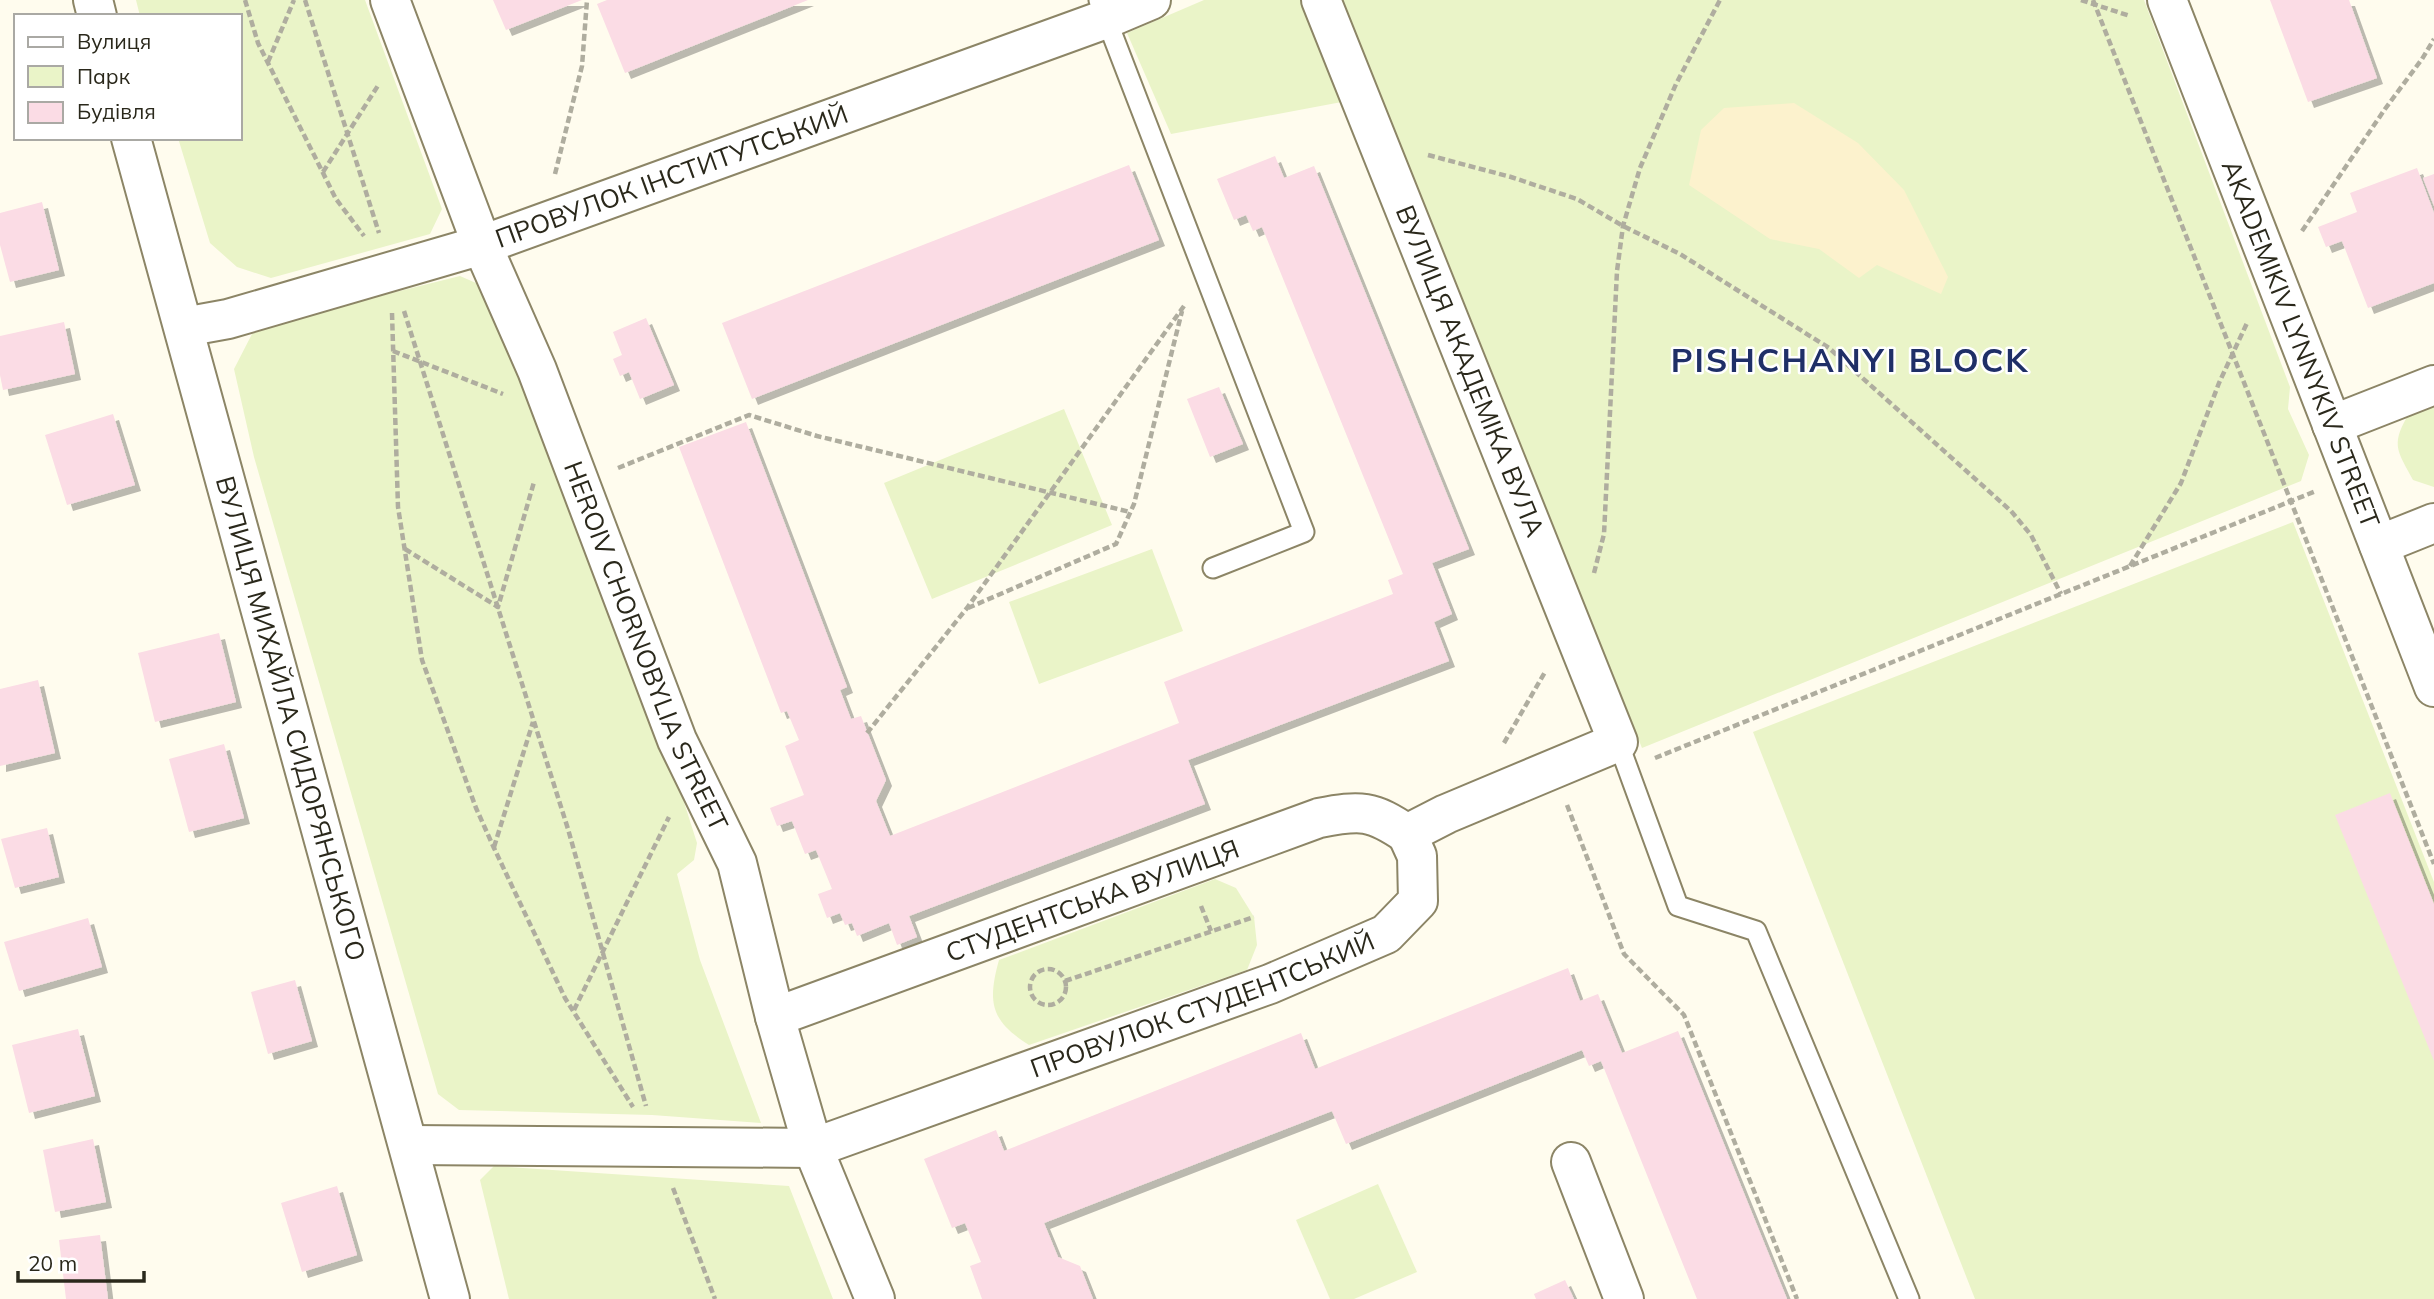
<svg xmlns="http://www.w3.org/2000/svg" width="2434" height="1299" font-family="Mulish,sans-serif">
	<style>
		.green { fill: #eaf4c8 }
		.sand { fill: #fcf2cd }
		.building { fill: #fbdce5; filter: url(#shadow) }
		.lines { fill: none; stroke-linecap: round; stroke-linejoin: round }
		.lane-casing { stroke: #8c8566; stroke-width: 23 }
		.street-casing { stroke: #8c8566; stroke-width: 42 }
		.secondary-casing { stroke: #8c8566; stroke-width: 42 }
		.path { stroke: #afad9f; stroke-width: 4.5; stroke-dasharray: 7 3.5; stroke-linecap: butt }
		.lane { stroke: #fff; stroke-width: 19 }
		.street { stroke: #fff; stroke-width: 38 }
		.secondary { stroke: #fff; stroke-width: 38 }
		.labels { text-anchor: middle; stroke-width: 5; stroke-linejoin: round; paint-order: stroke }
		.street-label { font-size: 26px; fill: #2a281b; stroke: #fff }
		.district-label { font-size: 33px; font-weight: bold; letter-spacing: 2px; fill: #1f2f67; stroke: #fff }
	</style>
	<defs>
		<filter id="shadow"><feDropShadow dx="6" dy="6" stdDeviation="0" flood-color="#0004"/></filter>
	</defs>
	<rect width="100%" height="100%" fill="#fffcee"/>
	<!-- green -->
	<g class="green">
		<path d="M136,0H365L442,209L430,234L271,278L237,267L210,243L178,138H240V16H140Z"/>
		<path d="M1204,0H1306L1347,101L1171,134L1127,33Z"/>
		<path d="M1342,0H2144L2290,387L2288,409L2309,455L2301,481L1642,748Z"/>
		<path d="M460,276L476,283L494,315L676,777L697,843L694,860L677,874L700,960L761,1123L652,1115L459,1110L438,1094L254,457L234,369L252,334L271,323Z"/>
		<path d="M2434,406V487L2413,480C2399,453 2390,446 2407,417Z"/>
		<path d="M1064,409L1112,525L932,599L884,483Z"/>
		<path d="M2293,522L2434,882V1299H1975L1753,732Z"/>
		<path d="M1152,549L1183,631L1039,684L1009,602Z"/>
		<path d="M1215,879L1236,888L1254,917L1257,945L1247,970L1029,1045C991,1021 987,1003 999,960Z"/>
		<path d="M494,1166L789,1186L833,1299H509L480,1180Z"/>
		<path d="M1378,1184L1417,1272L1354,1299H1330L1296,1220Z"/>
	</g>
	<!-- sand -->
	<path class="sand" d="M1794,103L1858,143L1904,190L1948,277L1941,294L1877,265L1859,278L1819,249L1770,239L1689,185L1701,130L1724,108Z"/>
	<!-- building -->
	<g class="building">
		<path d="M493,0H582L506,30Z"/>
		<path d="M607,0H808L625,73L597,4Z"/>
		<path d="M2270,0H2349L2377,78L2308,102Z"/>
		<path d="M1275,156L1284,178L1314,166L1469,549L1432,563L1452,614L1434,622L1449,661L1188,760L1205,804L909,916L917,937L897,945L889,923L857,936L852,923L845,925L840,913L827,918L818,894L832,889L816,850L805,854L792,821L777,826L770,808L804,795L785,746L799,740L787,711L781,713L679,447L746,422L847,687L840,690L851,719L861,716L886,780L876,801L890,836L1179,723L1164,682L1393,594L1388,580L1403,574L1262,227L1253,231L1246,215L1234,220L1217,179Z"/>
		<path d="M1129,165L1159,240L752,399L722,323Z"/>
		<path d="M2417,168L2434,213V283L2368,308L2342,241L2326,247L2318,227L2357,212L2350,193Z"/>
		<path d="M2434,174V206L2423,178Z"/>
		<path d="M42,202L59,270L10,282L0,245V213Z"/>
		<path d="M646,318L674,385L640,399L629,372L620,376L613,359L622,355L613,332Z"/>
		<path d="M64,322L75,374L3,390L0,375V336Z"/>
		<path d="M1219,387L1243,444L1210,457L1187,399Z"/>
		<path d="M113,414L135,485L67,505L45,435Z"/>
		<path d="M219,633L236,702L155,722L138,653Z"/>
		<path d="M38,680L55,753L0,766V689Z"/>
		<path d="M224,744L244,818L189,832L169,759Z"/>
		<path d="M2390,793L2434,904V1061L2335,815Z"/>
		<path d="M47,828L59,877L15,888L1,839Z"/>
		<path d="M88,918L102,967L19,991L4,942Z"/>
		<path d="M1568,968L1580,1001L1598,994L1622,1053L1678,1031L1787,1299H1697L1601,1061L1589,1066L1582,1050L1346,1144L1332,1111L1044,1223L1058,1257L1080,1266L1093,1299H982L970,1266L981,1262L965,1223L952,1228L924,1159L996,1130L1004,1151L1301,1033L1315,1069Z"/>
		<path d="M295,980L312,1041L268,1054L251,992Z"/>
		<path d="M78,1029L95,1096L29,1113L12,1045Z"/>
		<path d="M93,1139L106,1202L55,1212L43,1150Z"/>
		<path d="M337,1186L357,1255L302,1272L281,1203Z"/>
		<path d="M100,1235L108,1299H66L59,1240Z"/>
		<path d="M1565,1280L1574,1299H1536L1534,1294Z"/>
	</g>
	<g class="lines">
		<defs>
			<g id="lane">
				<path d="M1099,0L1304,532L1213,568"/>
				<path d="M1618,742L1678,906L1756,931L1909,1299"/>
			</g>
			<g id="street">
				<path id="s1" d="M390,0L482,245L537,370L677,740L737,863L775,1017L813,1148L875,1299"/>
				<path id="s2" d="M2167,0L2434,687"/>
				<path id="s3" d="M184,327L228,319L482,245L1106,19L1151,0"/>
				<path d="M2332,425L2434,385"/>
				<path d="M2379,545L2434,523"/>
				<path id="s4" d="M775,1017L1319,818C1361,810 1372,810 1407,834"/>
				<path id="s5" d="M409,1145L813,1148L1270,984L1386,934L1418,901L1417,856L1407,834L1446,814L1618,742L1321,0"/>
				<path d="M1571,1162L1624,1299"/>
			</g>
			<g id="secondary">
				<path d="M93,0L97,16"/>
				<path id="s6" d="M131,138L450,1299"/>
			</g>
		</defs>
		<!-- lane casing -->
		<use href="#lane" class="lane-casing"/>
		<!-- street casing -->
		<use href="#street" class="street-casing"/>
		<!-- secondary casing -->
		<use href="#secondary" class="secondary-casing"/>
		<!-- path -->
		<g class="path">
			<path d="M245,0L258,43L336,199L364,236"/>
			<path d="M305,0L379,233"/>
			<path d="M2081,0L2130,16"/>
			<path d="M2093,0L2434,864"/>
			<path d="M268,62L294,0"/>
			<path d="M1428,155L1511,177L1577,199L1623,226L1680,254L1829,348L2011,511L2031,535L2061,594"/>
			<path d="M323,172L379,84"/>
			<path d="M555,174L582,66L587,0"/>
			<path d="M2302,231L2385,109L2422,59L2434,39"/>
			<path d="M404,311L568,829L646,1106"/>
			<path d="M392,313L398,507L422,660L476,808L494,848L565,998L633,1107"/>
			<path d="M393,351L503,394"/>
			<path d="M618,468L749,415L817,436L1130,512"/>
			<path d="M405,549L498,607L534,482"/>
			<path d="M2130,566L2181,483L2219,383L2247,323"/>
			<path d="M1594,573L1604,534L1617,271L1623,226L1640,168L1676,84L1720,0"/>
			<path d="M968,608L1116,544L1134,504L1182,311"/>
			<path d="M867,733L967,608L1184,306"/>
			<path d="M1504,743L1545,672"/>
			<path d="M1655,758L2316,491"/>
			<path d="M1567,805L1624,954L1684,1015L1797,1299"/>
			<path d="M494,847L533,722"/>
			<path d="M1201,906L1211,931"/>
			<circle cx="1048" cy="987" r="18"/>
			<path d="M1065,981L1254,917"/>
			<path d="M574,1010L669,817"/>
			<path d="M673,1188L715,1299"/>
		</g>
		<!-- lane -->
		<use href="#lane" class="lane"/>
		<!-- street -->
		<use href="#street" class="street"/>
		<!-- secondary -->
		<use href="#secondary" class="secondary"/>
	</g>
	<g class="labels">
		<!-- street labels -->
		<g class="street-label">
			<text dy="9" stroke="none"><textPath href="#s3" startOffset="511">ПРОВУЛОК ІНСТИТУТСЬКИЙ</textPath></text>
			<text dy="9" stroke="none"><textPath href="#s2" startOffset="369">AKADEMIKIV LYNNYKIV STREET</textPath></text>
			<text transform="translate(1470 371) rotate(68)" y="9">ВУЛИЦЯ АКАДЕМІКА ВУЛА</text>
			<text dy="9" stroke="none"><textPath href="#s1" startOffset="695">HEROIV CHORNOBYLIA STREET</textPath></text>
			<text dy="9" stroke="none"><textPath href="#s6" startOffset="602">ВУЛИЦЯ МИХАЙЛА СИДОРЯНСЬКОГО</textPath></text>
			<text dy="9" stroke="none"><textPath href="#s4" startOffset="338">СТУДЕНТСЬКА ВУЛИЦЯ</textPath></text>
			<text dy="9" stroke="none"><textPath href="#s5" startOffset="819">ПРОВУЛОК СТУДЕНТСЬКИЙ</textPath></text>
		</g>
		<!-- district labels -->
		<g class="district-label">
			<text x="1850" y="372">PISHCHANYI BLOCK</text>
		</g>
	</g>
	<!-- legend -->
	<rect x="14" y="14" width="228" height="126" fill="#ffffff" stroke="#aaa9a4" stroke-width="2"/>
	<rect x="28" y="37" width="35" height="10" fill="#ffffff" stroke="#aaa9a4" stroke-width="2"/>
	<text x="77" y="49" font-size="21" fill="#2a281b">Вулиця</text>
	<rect x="28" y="66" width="35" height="21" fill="#eaf4c8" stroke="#aaa9a4" stroke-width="2"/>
	<text x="77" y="84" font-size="21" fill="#2a281b">Парк</text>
	<rect x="28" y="102" width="35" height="21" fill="#fbdce5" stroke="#aaa9a4" stroke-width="2"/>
	<text x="77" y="119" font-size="21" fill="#2a281b">Будівля</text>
	<!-- scale -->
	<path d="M18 1271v10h126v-10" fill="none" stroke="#2a281b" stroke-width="3.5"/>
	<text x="28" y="1271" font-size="21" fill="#2a281b" stroke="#ffffff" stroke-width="5" paint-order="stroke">20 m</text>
</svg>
